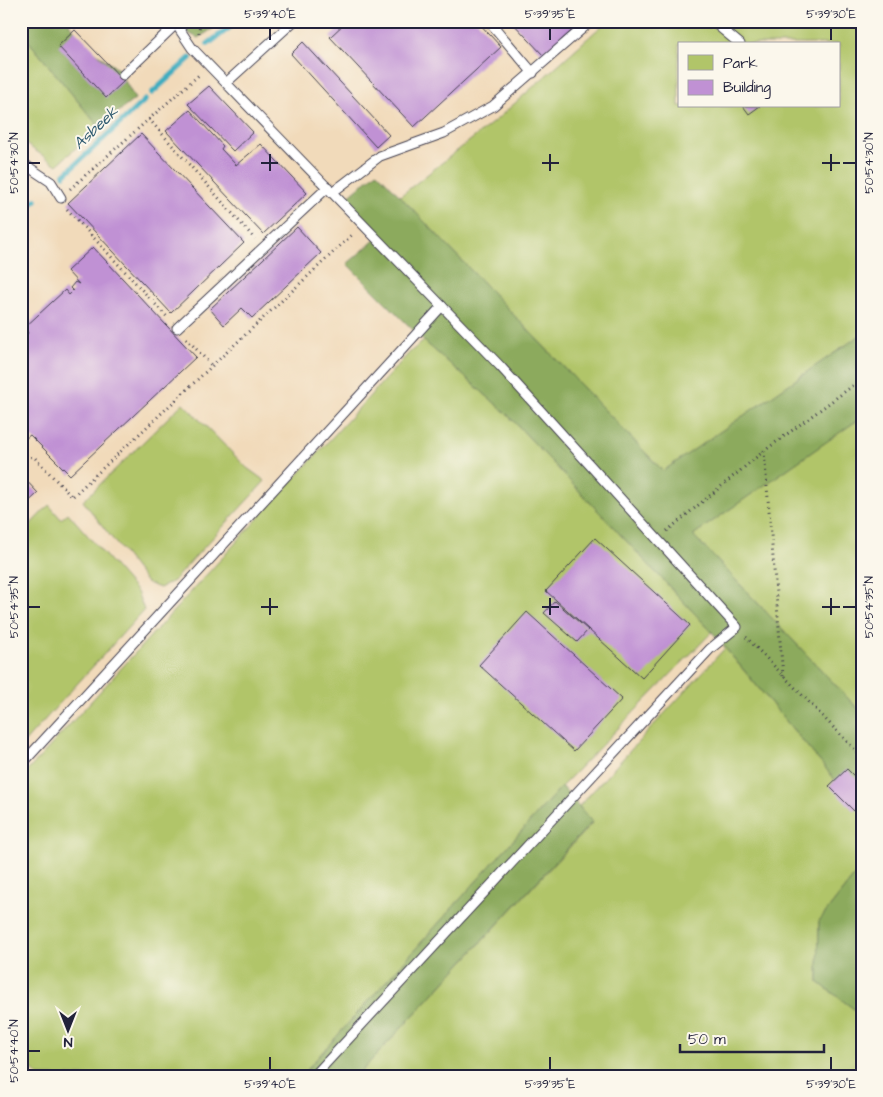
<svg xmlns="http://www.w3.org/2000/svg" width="883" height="1097" font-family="'Architects Daughter',sans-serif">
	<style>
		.green { fill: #b1c569; stroke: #6a7452; fill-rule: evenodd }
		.forest { fill: #8caa5d; stroke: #57664c }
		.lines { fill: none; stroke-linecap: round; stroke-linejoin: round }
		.stream { stroke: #41adc0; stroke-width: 5.5 }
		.building { fill: #c091d4 }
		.service-casing { stroke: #413e4e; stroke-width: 11 }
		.path { stroke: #413e4e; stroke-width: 3; stroke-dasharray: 1 4; stroke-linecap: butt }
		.service { stroke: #fff; stroke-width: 9 }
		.ticks { fill: none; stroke: #22223b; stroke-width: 2 }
		.labels { text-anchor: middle; stroke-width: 4; stroke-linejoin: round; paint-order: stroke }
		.water-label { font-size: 16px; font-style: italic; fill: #2e5a70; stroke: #fbf7ec }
		.neatline { fill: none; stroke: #22223b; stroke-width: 2 }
		.ticks-label { font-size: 12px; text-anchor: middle; fill: #22223b }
	</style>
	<rect width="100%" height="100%" fill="#fbf7ec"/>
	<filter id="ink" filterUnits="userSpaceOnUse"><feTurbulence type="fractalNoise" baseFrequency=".02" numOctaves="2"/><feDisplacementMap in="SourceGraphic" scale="10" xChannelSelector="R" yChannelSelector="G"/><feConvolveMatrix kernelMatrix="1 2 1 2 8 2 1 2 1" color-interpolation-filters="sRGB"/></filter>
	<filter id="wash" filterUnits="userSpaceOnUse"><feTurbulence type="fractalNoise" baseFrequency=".0096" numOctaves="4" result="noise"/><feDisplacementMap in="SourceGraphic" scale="20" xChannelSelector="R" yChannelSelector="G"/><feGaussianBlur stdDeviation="1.12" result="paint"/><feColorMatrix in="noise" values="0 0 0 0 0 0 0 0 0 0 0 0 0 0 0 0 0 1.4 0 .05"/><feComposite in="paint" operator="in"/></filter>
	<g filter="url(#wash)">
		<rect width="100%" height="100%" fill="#f1daba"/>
		<!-- green -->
		<g class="green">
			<path d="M607,21H862V334L663,471L400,196L496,120ZM679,44H839V106H679Z"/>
			<path d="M21,32L99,127L57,165L21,141Z"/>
			<path d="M424,341L505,412L712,632L562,786L301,1076H39L21,1060V778L410,352Z"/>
			<path d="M183,403L247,468L265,481L173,581L160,588L147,583L83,501Z"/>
			<path d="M862,417V713L693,535Z"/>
			<path d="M49,505L61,519L68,513L137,592L144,610L21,746V534Z"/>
			<path d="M725,648L862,812V866L819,921L818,982L862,1015V1062L850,1076H357L592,823L579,806Z"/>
		</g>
		<!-- forest -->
		<g class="forest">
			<path d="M21,21H67L85,44L119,70L135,99L99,127L21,32Z"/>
			<path d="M165,21H223L224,22L198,38Z"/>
			<path d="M377,172L663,471L862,334V417L693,535L862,713V812L712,632L505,412L424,341L347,264L377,238L346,198Z"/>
			<path d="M562,786L592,822L357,1076H301Z"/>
			<path d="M862,866V1015L818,982L819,921Z"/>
		</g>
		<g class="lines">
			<!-- stream -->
			<g class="stream">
				<path d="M208,44L238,21"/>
				<path d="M152,93L190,58"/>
				<path d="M64,175L145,100"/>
				<path d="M21,212L36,200"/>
			</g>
		</g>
		<g id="blocks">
			<!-- building -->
			<g class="building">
				<path d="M347,21H477L501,47L414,127L330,37Z"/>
				<path d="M511,21H582L544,56Z"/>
				<path d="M75,30L124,81L106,98L58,46Z"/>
				<path d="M303,42L389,135L376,147L291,54Z"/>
				<path d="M209,86L253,132L233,151L188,104Z"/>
				<path d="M743,106H760L749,114Z"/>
				<path d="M190,110L223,146L221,149L236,165L261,144L307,193L263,234L166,131Z"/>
				<path d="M141,134L244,243L171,313L68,203Z"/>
				<path d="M297,227L321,253L252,318L242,308L224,325L210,309Z"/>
				<path d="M93,247L196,357L70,475L30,435L21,442V339L28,333L24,328L65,290L69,295L73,291L70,288L75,282L79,284L67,271Z"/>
				<path d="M21,475L38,493L21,509Z"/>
				<path d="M595,538L690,625L642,678L546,591Z"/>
				<path d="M555,601L588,630L577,642L544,613Z"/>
				<path d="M527,612L622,699L574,751L479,665Z"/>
				<path d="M847,769L862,784V803L854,811L829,786Z"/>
			</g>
		</g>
	</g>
	<g filter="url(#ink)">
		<use href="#blocks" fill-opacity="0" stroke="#413e4e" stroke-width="1"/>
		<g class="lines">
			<defs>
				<g id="service">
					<path d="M174,21L192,48L500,366L737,627L710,649L314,1076"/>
					<path d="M489,21L533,73"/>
					<path d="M702,21L716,24L740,44"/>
					<path d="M123,75L176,24"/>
					<path d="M227,82L294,21"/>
					<path d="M21,162L51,182L61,198"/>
					<path d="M333,192L380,156L444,133L493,106L591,21"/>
					<path d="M177,328L328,187"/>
					<path d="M21,765L442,306"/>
				</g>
			</defs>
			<!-- service casing -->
			<use href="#service" class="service-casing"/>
			<!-- path -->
			<g class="path">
				<path d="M199,33L200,21"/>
				<path d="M149,119L255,239"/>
				<path d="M70,189L200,74"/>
				<path d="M67,209L168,318"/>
				<path d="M186,338L212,366"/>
				<path d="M764,451L783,676"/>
				<path d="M21,455L34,457L72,497L354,233"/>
				<path d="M667,531L764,451L862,379"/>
				<path d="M746,637L862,757"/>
				<path d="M21,1070L27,1076"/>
			</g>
			<!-- service -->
			<use href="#service" class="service"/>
		</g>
	</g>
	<!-- ticks -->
	<path class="ticks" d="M270,28V40M550,28V40M831,28V40M270,154V171M550,154V171M831,154V171M28,163H40M261,163H278M542,163H559M822,163H840M843,163H856M270,598V615M550,598V615M831,598V615M28,607H40M261,607H278M542,607H559M822,607H840M843,607H856M28,1051H40M270,1057V1070M550,1057V1070M831,1057V1070"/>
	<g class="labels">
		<!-- water labels -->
		<g class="water-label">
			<text transform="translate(95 127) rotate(-43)" y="6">Asbeek</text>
		</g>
	</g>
	<!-- margin -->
	<rect width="883" height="1097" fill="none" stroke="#fbf7ec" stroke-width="55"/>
	<!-- legend -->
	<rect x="678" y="42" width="162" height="65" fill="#fbf7ec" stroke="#a4a2a5"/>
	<rect x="688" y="55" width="25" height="15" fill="#b1c569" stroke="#a4a2a5"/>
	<text x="723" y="68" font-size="15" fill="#22223b">Park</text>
	<rect x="688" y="80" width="25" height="15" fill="#c091d4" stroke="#a4a2a5"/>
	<text x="723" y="92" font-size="15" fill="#22223b">Building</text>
	<!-- north arrow -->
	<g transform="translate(68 1030) rotate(180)" stroke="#fbf7ec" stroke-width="4" paint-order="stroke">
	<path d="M0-4L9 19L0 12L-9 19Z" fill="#22223b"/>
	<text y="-8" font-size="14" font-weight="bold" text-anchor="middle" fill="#22223b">N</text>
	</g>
	<!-- scale -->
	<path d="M680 1044v8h144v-8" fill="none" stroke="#22223b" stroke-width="2.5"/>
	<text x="688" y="1044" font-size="15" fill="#22223b" stroke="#fbf7ec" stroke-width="4" paint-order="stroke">50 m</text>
	<rect x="28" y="28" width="828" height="1042" class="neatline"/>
	<g class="ticks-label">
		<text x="270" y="18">5°39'40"E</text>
		<text x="550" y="18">5°39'35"E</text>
		<text x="831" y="18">5°39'30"E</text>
		<text transform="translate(869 163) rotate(-90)" y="4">50°54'30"N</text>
		<text transform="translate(14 163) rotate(-90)" y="4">50°54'30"N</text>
		<text transform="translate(869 607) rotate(-90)" y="4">50°54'35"N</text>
		<text transform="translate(14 607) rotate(-90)" y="4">50°54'35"N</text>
		<text transform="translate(14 1051) rotate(-90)" y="4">50°54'40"N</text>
		<text x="270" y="1088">5°39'40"E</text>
		<text x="550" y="1088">5°39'35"E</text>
		<text x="831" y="1088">5°39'30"E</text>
	</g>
</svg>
